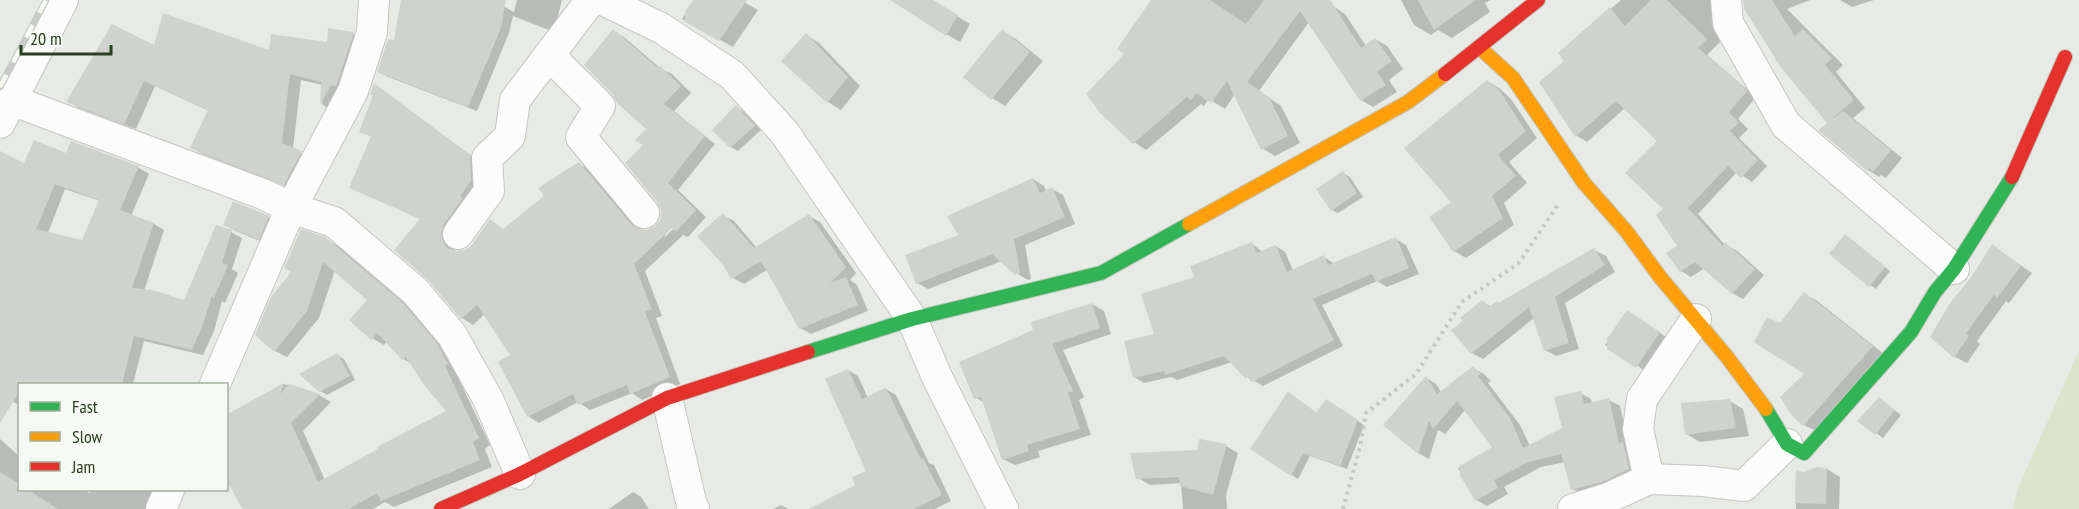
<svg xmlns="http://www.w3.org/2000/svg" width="2079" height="509" font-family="'PT Sans Narrow',sans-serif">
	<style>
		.green { fill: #dde4cd }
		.shadow { fill: #0003; fill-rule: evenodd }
		.building { fill: #d0d3cd; fill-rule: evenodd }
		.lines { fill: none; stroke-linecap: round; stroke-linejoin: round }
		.street-casing { stroke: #c4c7c2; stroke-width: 32 }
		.fast-casing { stroke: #c2c7be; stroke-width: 16 }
		.slow-casing { stroke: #c2c7be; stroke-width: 16 }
		.jam-casing { stroke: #c2c7be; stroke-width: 16 }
		.path { stroke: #c4cac2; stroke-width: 4; stroke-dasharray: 3 4.5; stroke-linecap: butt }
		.street { stroke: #fbfcfb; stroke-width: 30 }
		.fast { stroke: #30b455; stroke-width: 14 }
		.slow { stroke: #ff9f0a; stroke-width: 14 }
		.jam { stroke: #e5322d; stroke-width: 14 }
		.rail-casing { stroke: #c8cbc7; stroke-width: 7 }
		.rail { stroke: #f6faf3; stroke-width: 4.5; stroke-dasharray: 14; stroke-linecap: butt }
	</style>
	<rect width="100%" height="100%" fill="#e7eae5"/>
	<!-- green -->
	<path class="green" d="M2079,351V509H2013L2018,488Z"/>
	<!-- shadow -->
	<g class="shadow">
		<path d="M402,0H474L505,7L514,12L517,0H562L554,32L513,16L509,33L477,111L388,77L379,72L395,41Z"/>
		<path d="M695,0H740L758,10L733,47L682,19Z"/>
		<path d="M917,0H931L970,24L960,42L946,34Z"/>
		<path d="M1162,0H1311L1333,6L1345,14L1366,46L1375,39L1387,46L1403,69L1389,80L1397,92L1373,107L1361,100L1309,22L1259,91L1281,106L1300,143L1275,156L1262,148L1235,94L1225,109L1209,99L1204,106L1201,104L1146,150L1134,142L1126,54Z"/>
		<path d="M1401,0H1491L1485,3L1490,12L1452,38L1438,30L1431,35L1414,25Z"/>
		<path d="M1621,0H1720L1723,39L1707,55L1756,97L1738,119L1748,129L1739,138L1767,166L1752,182L1737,172L1698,214L1725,245L1736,250L1764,275L1743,299L1732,293L1705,268L1691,277L1681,271L1679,246L1665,209L1659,141L1625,108L1587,142L1577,136L1541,83L1566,61L1560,53Z"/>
		<path d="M1744,0H1810L1787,9L1843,65L1836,72L1865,108L1853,118L1902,158L1886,178L1881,175L1879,177L1868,170L1794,78L1775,59L1777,57Z"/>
		<path d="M1840,0H1874L1852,7Z"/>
		<path d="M613,31L624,37L660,68L672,74L691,93L674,111L715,144L678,190L706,217L688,237L683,235L645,271L662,316L656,318L680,384L642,400L632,393L590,410L578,402L539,423L528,416L512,355L485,314L473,325L462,318L429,279L421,219L351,187L372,137L361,131L375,96V85L481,163L482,188L452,239L453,248L457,253L466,251L473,245L490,221L504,230L546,197L579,164L590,170L641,231H648L656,227L661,220L662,209L645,145L648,129ZM676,222L678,224L664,238L667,231Z"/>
		<path d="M1003,31L1016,39L1043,61L1005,106L992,98Z"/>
		<path d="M353,34L365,40L332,111L322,104L323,85L301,80L293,149L312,159L296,190L203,154L192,148L209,111L155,86L136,129L79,108L68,101L155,47L271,52L328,44Z"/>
		<path d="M806,35L819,43L860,86L841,110L828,102Z"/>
		<path d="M1487,81L1499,88L1511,99L1537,138L1509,162L1527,183L1504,203L1514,225L1466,258L1454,251L1453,202Z"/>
		<path d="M736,107L743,111L761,130L738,151L731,147Z"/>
		<path d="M72,143L139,168L149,174L131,216L154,224L164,230L144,291L185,302L231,232L242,238L232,269L238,273L225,303L222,301L214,331L203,355L144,341L133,384H20V405L0,396V158L25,165L67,155ZM65,189L100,201L83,242L48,233Z"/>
		<path d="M1343,173L1350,177L1363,197L1338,213L1332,210Z"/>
		<path d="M1033,179L1044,186L1047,192L1052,189L1063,195L1075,224L1025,245L1031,279L1028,280L1016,273L1002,261L928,289L917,283L961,235Z"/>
		<path d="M723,215L734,221L757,248L809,216L820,222L856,273L850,280L857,285L868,311L811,334L800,328L767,270L744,284L733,278Z"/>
		<path d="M268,217L281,225L272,246L238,232L225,225Z"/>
		<path d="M325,239L338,246L415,312L447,351L460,371L456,373L490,445L485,449L492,467L394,507L385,502L373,509H318L226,416L284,384L319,395L331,402L303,431L325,480L448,412L412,364L403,359L387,341L384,345L372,338L369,300L335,270L319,318L287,357L275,351Z"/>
		<path d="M1396,239L1406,245L1419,274L1387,287L1377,281L1322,305L1343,346L1263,386L1247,377L1232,362L1177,380L1171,377L1144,383L1134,377L1156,335L1196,278L1252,244L1263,252L1276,246L1285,252L1293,270L1324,257L1335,264Z"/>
		<path d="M1852,240L1890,271L1876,289L1870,285Z"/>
		<path d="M1992,246L2032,273L2009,303L2006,301L1977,341L1980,344L1967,363L1955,357L1971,280Z"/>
		<path d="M1594,250L1606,256L1615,272L1565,303L1579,349L1556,356L1545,350L1534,318L1483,359L1472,353L1465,321L1483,302L1491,307L1500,304Z"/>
		<path d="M1804,294L1816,300L1884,354L1816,431L1804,425L1807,374L1780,325Z"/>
		<path d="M1092,304L1104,311L1111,334L1063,350L1084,397L1079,400L1091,435L1038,451L1040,457L1015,465L1003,459L985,403L976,398Z"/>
		<path d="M1628,312L1672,341L1650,374L1605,345Z"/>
		<path d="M337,355L344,359L355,380L327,395L320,391Z"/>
		<path d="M1473,368L1484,374L1491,381L1488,383L1520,425L1530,446L1564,429L1580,393L1591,399L1592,403L1609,400L1620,406L1629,447L1639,475L1584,495L1573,489L1565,462L1541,467L1504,487L1508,494L1487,506L1476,500L1458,468L1494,448L1466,409L1445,434L1438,430L1429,459L1418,453L1385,425L1426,378L1436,384L1441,392Z"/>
		<path d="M848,370L858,376L868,398L886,389L896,395L929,463L934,465L951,501L935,509H813L857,486L868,472Z"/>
		<path d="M1289,393L1318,414L1333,404L1364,425L1347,469L1310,456L1298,479L1252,449Z"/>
		<path d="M1730,401L1743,409L1749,436L1700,442L1686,434Z"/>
		<path d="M1885,403L1901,415L1883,438L1859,421Z"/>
		<path d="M0,439L20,457V490H84L90,493L92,490H165L149,509H0Z"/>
		<path d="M1226,446L1238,453L1226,495L1227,509H1183L1181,483L1150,485L1138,478L1199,451Z"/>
		<path d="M1827,469L1840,477L1839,509H1796L1797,472L1804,473Z"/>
		<path d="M633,492L641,497L649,509H609Z"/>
		<path d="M781,505L788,509H773Z"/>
	</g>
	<!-- building -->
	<g class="building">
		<path d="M401,0H506L501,28L468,107L377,72L388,39L394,40Z"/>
		<path d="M693,0H747L719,41L685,22V12Z"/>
		<path d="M890,0H933L958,15L946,36Z"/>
		<path d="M1151,0H1210L1246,24L1264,0H1330L1361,48L1375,38L1392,61L1377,72L1386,85L1360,101L1300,11L1247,82L1269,97L1288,136L1261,150L1227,81L1211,103L1196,93L1191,100L1187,97L1133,144L1100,113L1086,94L1124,54L1117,49Z"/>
		<path d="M1418,0H1476L1434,30Z"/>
		<path d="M1651,0H1667L1707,39L1698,48L1744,87L1747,91L1729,112L1739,123L1730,131L1758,160L1741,178L1728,166L1688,208L1723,246L1725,242L1755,269L1732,294L1695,262L1680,272L1666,253L1677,246L1656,215L1663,209L1625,173L1657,141L1616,101L1575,137L1539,82L1564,61L1558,53L1610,7L1625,26Z"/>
		<path d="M1743,0H1772L1795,36L1803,29L1832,58L1825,65L1854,100L1827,123L1843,111L1891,150L1873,172L1869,168L1867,171L1818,130L1827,123L1783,70L1744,9Z"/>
		<path d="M163,13L269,50L271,34L327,42L328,28L354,32L337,84L336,86L331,85L320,105L321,82L290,74L282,143L302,151L284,185L190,148L208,110L144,81L124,124L66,102L112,24L154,45Z"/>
		<path d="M613,29L658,68L660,66L681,86L664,104L705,136L668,183L696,210L676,232L672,228L634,264L652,309L645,312L670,377L630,394L627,385L578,405L573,394L527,417L498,362L510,355L477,305L461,319L428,280L394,250L420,219L349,188L371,136L359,132L373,95H370L374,83L470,155L471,181L460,196L463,198L444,224L441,232L443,242L447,248L456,251L465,250L472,245L490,219L503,229L544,196L538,188L579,162L631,224L639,229L647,230L655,226L660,220L661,210L657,202L625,163L643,145L635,140L646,129L617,103L612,94L584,65Z"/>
		<path d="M1002,29L1030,52L991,100L963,77Z"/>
		<path d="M806,33L848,77L827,103L781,61Z"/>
		<path d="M1487,80L1499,90L1526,131L1498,155L1516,176L1492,196L1503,218L1453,252L1429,217L1451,202L1404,148Z"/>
		<path d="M736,105L755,126L730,148L712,130Z"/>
		<path d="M34,140L66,153L71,141L139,166L120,210L154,223L132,288L153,290L184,300L216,225L232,230L222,263L228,265L214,298L212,296L203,324L192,350L134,336L122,384H20V391L0,423V151L24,163ZM55,184L99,200L82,240L36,229Z"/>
		<path d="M1343,171L1357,193L1331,211L1316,189Z"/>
		<path d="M1033,178L1040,193L1052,187L1065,217L1014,239L1020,273L1015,275L992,254L916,284L905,255L958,235L947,216Z"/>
		<path d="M233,201L269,216L259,240L223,225Z"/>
		<path d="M723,213L754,248L809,214L846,267L830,283L846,277L858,305L799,329L761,261L731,279L723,265L697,236Z"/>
		<path d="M301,229L325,237L403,303L436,342L448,364L445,366L479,438L473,442L480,460L381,501L377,493L349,509H242L231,488L226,484V415L284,383L280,394L289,384L320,394L291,423L318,482L378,449L377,447L446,411L424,385L406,357L402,360L377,333L371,340L349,320L367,300L323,262L307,311L274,352L255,335L271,297L291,272L284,268Z"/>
		<path d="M1845,234L1885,267L1869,287L1829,254Z"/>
		<path d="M1396,237L1409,268L1376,282L1372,274L1313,299L1334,340L1252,382L1247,377L1246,379L1224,356L1165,375L1164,371L1133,378L1124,341L1154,334L1141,294L1194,277L1190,266L1252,242L1256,253L1276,245L1287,272L1324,255L1328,265Z"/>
		<path d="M1992,244L2021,266L1997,298L1994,295L1966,333L1969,336L1954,358L1930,337L1950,303L1970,279Z"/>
		<path d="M1594,248L1605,265L1555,297L1569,343L1544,351L1529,307L1471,354L1451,330L1463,321L1460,318L1482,300L1489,307L1497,301L1498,303Z"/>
		<path d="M1804,292L1873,346L1803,426L1793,417L1780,397L1804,374L1754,342L1767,317L1780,323Z"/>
		<path d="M1092,303L1100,328L1052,344L1073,391L1068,393L1080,429L1027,445L1029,451L1002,460L981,397L974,399L959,362L1033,330L1031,322Z"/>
		<path d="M1627,310L1660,332L1636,368L1607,349V339Z"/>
		<path d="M337,353L350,376L319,392L299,374Z"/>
		<path d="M1473,366L1481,374L1478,376L1510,418L1523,448L1562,428L1554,397L1581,391L1584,404L1609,398L1619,443L1623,442L1629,469L1602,482L1571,490L1561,454L1529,462L1494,480L1498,488L1475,501L1460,475V466L1492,447L1457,401L1433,429L1429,421L1418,454L1383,425L1426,376L1437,394Z"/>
		<path d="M848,369L862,399L886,388L921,459L923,458L942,495L914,509H809L855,485L852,477L866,471L825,379Z"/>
		<path d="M1288,391L1316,413L1326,399L1358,420L1340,466L1303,453L1291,476L1250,449Z"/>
		<path d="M1879,397L1895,410L1875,435L1857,421Z"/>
		<path d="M1730,399L1736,428L1685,435L1681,403Z"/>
		<path d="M1199,439L1227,444L1213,495L1180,486L1179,477L1136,479L1130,453L1197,450Z"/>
		<path d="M1816,467L1827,468L1826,504L1795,503L1796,470L1804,472Z"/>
		<path d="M0,472L20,484V489H27L58,509H0Z"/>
	</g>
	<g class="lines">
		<defs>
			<g id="street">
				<path d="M603,0L661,28L732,75L784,132L912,319L937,377L1003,509"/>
				<path d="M1726,0L1728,23L1786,125L1954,269"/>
				<path d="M549,55L600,106L581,137L644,213"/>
				<path d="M11,100L263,194L291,208L334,222L415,291L452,335L488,399L520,474"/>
				<path d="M0,123L63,0"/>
				<path d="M458,234L489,191L487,158L510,136L515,100L591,0"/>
				<path d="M215,384L291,208L353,91L372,32L374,0"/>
				<path d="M667,398L692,506L694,509"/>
				<path d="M1649,479L1703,481L1744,486L1787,444"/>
				<path d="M161,509L169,490"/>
				<path d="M1573,509L1608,498L1649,479L1638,429L1642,399L1696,319"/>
			</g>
			<g id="fast">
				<path d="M808,352L912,319L1101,273L1189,224"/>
				<path d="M1766,409L1787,444L1804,453L1911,332L1935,292L1954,269L2012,177"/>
			</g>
			<g id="slow">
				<path d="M1480,48L1513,78L1584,183L1627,232L1660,277L1727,357L1766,409"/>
				<path d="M1189,224L1408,102L1445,74"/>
			</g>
			<g id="jam">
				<path d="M1445,74L1538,0"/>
				<path d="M2012,177L2065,57"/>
				<path d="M441,509L520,474L667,398L808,352"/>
			</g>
		</defs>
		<!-- street casing -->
		<use href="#street" class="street-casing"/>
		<!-- fast casing -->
		<use href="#fast" class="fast-casing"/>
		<!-- slow casing -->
		<use href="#slow" class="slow-casing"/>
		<!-- jam casing -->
		<use href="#jam" class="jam-casing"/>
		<!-- path -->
		<path class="path" d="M1343,509L1360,447L1366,413L1416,374L1462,302L1519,263L1559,203"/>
		<!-- street -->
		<use href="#street" class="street"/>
		<!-- fast -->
		<use href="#fast" class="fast"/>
		<!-- slow -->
		<use href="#slow" class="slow"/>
		<!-- jam -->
		<use href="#jam" class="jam"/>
		<defs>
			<path id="rail" d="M0,87L46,0"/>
		</defs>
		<!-- rail casing -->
		<use href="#rail" class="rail-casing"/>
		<!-- rail -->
		<use href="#rail" class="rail"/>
	</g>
	<!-- legend -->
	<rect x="18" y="383" width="210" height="108" fill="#f6faf3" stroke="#a4b09f" stroke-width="1.5"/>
	<rect x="30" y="402" width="30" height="9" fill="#30b455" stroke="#a4b09f" stroke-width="1.5"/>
	<text x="72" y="413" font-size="18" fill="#294021">Fast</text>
	<rect x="30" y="432" width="30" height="9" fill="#ff9f0a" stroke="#a4b09f" stroke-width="1.5"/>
	<text x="72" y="443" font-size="18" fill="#294021">Slow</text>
	<rect x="30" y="462" width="30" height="9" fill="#e5322d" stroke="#a4b09f" stroke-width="1.5"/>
	<text x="72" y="473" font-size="18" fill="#294021">Jam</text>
	<!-- scale -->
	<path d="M21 45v9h90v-9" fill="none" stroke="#294021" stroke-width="3"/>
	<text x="30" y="45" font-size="18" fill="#294021" stroke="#f6faf3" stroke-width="4.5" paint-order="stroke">20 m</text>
</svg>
